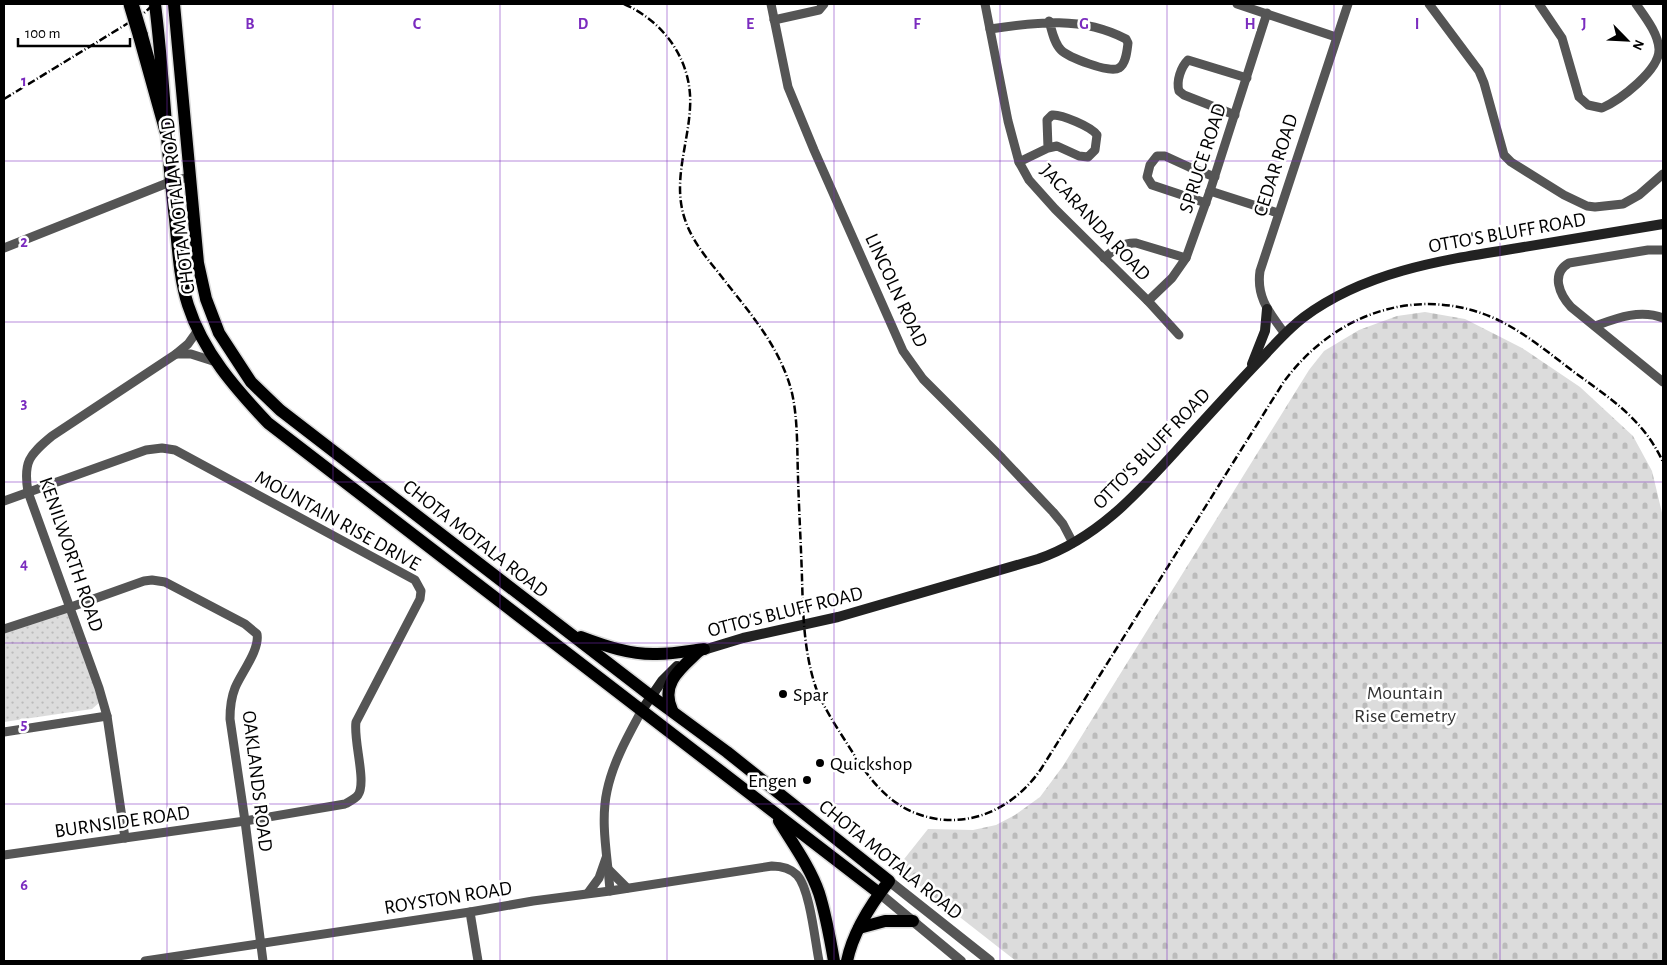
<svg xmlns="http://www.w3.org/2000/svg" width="1667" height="965" font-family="'Alegreya Sans',sans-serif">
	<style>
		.green { fill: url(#green-dots) }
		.cemetery { fill: url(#cemetery-stones) }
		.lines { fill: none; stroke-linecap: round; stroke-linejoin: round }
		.primary-casing { stroke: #dbdbdb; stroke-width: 15 }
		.motorway-casing { stroke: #dbdbdb; stroke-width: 18 }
		.minor { stroke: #555; stroke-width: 9 }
		.tertiary { stroke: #555; stroke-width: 10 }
		.secondary { stroke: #222; stroke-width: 10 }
		.primary { stroke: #000; stroke-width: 12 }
		.motorway { stroke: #000; stroke-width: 15 }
		.rail { stroke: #000; stroke-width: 2.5; stroke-dasharray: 8 2.5 1 2.5; stroke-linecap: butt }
		.motorway-bridge-casing { stroke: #dbdbdb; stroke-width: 18; stroke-linecap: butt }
		.motorway-bridge { stroke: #000; stroke-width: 15 }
		.grid { fill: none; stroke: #7b2cbf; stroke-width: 1; stroke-opacity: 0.55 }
		.poi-dot { fill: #000; stroke: #fff; stroke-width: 2 }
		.labels { text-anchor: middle; stroke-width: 5; stroke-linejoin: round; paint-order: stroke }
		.street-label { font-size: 20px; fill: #000; stroke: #fff }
		.park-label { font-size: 20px; fill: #333; stroke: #fff }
		.poi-label { font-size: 20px; fill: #000; stroke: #fff; text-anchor: start }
		.grid-label { font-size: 16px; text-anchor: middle; font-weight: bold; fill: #7b2cbf; stroke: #fff; stroke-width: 5; stroke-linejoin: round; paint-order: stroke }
	</style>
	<defs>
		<pattern id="green-dots" width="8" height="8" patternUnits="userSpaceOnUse" patternTransform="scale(1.25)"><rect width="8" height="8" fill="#dcdcdc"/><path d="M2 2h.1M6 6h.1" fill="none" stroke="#bbb" stroke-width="1.8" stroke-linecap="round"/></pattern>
		<pattern id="cemetery-stones" width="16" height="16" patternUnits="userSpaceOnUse" patternTransform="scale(1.25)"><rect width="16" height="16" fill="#dcdcdc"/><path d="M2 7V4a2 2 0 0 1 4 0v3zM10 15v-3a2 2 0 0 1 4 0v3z" fill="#bbb"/></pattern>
	</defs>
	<rect width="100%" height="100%" fill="#fff"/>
	<!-- green -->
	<path class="green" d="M68,612L100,702L92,709L4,722V630Z"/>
	<!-- cemetery -->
	<path class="cemetery" d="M1425,312L1465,319L1522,348L1580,387L1633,436L1652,471L1663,517V961H1016L897,868L928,829L973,830L996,825L1015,815L1040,797L1063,766L1309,370L1324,351L1359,330L1397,316Z"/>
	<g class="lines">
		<defs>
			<g id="primary">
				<path d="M155,4C164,75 166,147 175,219C178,247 179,277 188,305C203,352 235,388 268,423L879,893"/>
				<path d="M174,4L198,263L206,299L219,333L251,382L280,410L651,696L727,752L889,881C871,904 853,932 847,961"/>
				<path d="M581,637C605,646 631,655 657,654C673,654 689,651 704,649"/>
				<path d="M672,710C660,684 680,669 698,652"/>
				<path d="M779,821C793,844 810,867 819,893C826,915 830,938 834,961"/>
				<path d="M859,928L885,921H913"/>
			</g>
			<path id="motorway" d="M140,34L167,131"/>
		</defs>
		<!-- primary casing -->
		<use href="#primary" class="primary-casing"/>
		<!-- motorway casing -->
		<use href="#motorway" class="motorway-casing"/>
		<!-- minor -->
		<g class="minor">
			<path d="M771,4L788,87L814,150L903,351L923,379L1002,458L1053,512L1063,524L1073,543"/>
			<path d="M985,4L1008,121L1019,162L1029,180L1055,209L1148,301L1179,335"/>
			<path d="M1237,4L1336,37"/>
			<path d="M1429,4L1479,71L1484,83L1504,155L1511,162L1564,195L1587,206L1595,207L1623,204L1639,195L1663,174"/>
			<path d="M1539,4L1562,38L1579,97L1588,105L1602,108C1620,100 1660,70 1659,49C1658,33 1645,17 1636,4"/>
			<path d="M774,20L819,10L824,4"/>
			<path d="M990,29C1037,22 1082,16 1126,39L1128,43C1127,51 1126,64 1119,68C1110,74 1068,57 1061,50C1054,43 1052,31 1049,21"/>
			<path d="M1235,115L1184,95L1179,91C1176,81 1181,67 1188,60L1247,78"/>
			<path d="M1019,162L1048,148L1047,120L1052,115C1061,114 1092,127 1097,135L1095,150L1088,157L1079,156L1057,146L1048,148"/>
			<path d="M1210,191L1278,213"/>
			<path d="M1206,203L1152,185L1147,177L1150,165L1157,156H1165L1189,167L1215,177"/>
			<path d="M4,248L170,182L189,177"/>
			<path d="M1663,250H1648L1569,263C1550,274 1560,295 1571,307L1663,382"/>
			<path d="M1104,258C1114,250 1122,242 1136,243L1186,258"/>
			<path d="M1148,301L1172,278L1186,258L1210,191L1267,13"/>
			<path d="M1595,326C1617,318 1640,309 1663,318"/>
			<path d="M1285,334C1270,313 1256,298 1260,271L1348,4"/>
			<path d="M176,354H191L216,362"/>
			<path d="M4,501L146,450L162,448L175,450L415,580L421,591L420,599L356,722C353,740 367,782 358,795C355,799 350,801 345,804L245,821L4,855"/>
			<path d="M4,629L71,607L144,581L152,580L165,582L245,624L257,634C260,650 241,673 235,688C231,698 230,708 230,719L245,821L263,961"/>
			<path d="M4,732L107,716"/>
			<path d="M125,838L107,716L99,688L28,492C23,462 29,455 52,436L176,354L188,344L198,330"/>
			<path d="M609,870L627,888"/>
			<path d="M610,891C608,859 600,823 607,791C613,762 628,736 642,710"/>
			<path d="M588,893L599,878L606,858"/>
			<path d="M470,912L478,961"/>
			<path d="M145,961L470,912L533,901L610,891L772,866C781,866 790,868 797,875C810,889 815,941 819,961"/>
		</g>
		<!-- tertiary -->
		<g class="tertiary">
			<path d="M889,881L990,961"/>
			<path d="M879,893L961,961"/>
		</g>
		<!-- secondary -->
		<g class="secondary">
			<path d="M1252,364L1265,331L1267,309"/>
			<path d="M697,652L743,638L838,617L1038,559C1096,539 1136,495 1176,451C1204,420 1232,389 1261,359C1274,345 1288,329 1304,317C1366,271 1443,260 1518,248C1566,240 1615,232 1663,224"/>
			<path d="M642,710L662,681L677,666"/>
		</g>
		<!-- primary -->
		<use href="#primary" class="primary"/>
		<!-- motorway -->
		<use href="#motorway" class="motorway"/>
		<!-- rail -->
		<g class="rail">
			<path d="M624,4C665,22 693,62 690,108C688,144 674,178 683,213C689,236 703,254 718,272C747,310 780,345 792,393C798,420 797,450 798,477C799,511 801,545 802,578C803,615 804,653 816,688C825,711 840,732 853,753C874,786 895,812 937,819C979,825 1017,804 1041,769L1283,383C1332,315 1416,283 1496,319C1524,332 1549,353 1574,372C1611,399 1643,419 1663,462"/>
			<path d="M4,99L143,14L154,4"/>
		</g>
		<defs>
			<path id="motorway-bridge" d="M131,4L140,34"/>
		</defs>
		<!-- motorway-bridge casing -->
		<use href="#motorway-bridge" class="motorway-bridge-casing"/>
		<!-- motorway-bridge -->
		<use href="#motorway-bridge" class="motorway-bridge"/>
	</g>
	<!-- grid -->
	<path class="grid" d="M167,4V961M333,4V961M500,4V961M667,4V961M834,4V961M1000,4V961M1167,4V961M1334,4V961M1500,4V961M4,161H1663M4,322H1663M4,482H1663M4,643H1663M4,804H1663"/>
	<!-- markers -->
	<g class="poi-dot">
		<circle cx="783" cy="694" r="5"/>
		<circle cx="820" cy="763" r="5"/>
		<circle cx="807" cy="780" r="5"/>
	</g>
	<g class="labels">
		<!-- street labels -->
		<g class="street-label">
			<text transform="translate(1202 158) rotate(-72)" y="7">SPRUCE ROAD</text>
			<text transform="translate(1275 165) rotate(-72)" y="7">CEDAR ROAD</text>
			<text transform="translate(177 206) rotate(-97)" y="7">CHOTA MOTALA ROAD</text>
			<text transform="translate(1096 222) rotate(47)" y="7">JACARANDA ROAD</text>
			<text transform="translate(1507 232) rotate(-10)" y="7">OTTO'S BLUFF ROAD</text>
			<text transform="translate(897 290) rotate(65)" y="7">LINCOLN ROAD</text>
			<text transform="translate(1151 448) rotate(-46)" y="7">OTTO'S BLUFF ROAD</text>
			<text transform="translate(338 520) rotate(29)" y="7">MOUNTAIN RISE DRIVE</text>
			<text transform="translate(476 538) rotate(38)" y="7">CHOTA MOTALA ROAD</text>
			<text transform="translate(72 554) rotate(71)" y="7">KENILWORTH ROAD</text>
			<text transform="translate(785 611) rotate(-14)" y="7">OTTO'S BLUFF ROAD</text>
			<text transform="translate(258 781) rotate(83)" y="7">OAKLANDS ROAD</text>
			<text transform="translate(122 821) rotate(-8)" y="7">BURNSIDE ROAD</text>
			<text transform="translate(891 859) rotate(39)" y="7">CHOTA MOTALA ROAD</text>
			<text transform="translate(448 897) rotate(-9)" y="7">ROYSTON ROAD</text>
		</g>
		<!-- park labels -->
		<g class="park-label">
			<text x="1405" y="699">Mountain<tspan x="1405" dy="23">Rise Cemetry</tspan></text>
		</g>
		<!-- poi labels -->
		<g class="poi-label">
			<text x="793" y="701">Spar</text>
			<text x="830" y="770">Quickshop</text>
			<text x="797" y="787" text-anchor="end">Engen</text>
		</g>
	</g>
	<g class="grid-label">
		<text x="250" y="29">B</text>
		<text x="417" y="29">C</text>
		<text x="583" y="29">D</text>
		<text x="750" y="29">E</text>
		<text x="917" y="29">F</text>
		<text x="1084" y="29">G</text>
		<text x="1250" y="29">H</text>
		<text x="1417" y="29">I</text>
		<text x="1584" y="29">J</text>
		<text x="24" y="86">1</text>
		<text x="24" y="247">2</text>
		<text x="24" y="408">3</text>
		<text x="24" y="569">4</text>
		<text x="24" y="729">5</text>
		<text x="24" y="890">6</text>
	</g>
	<!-- border -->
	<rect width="1667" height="965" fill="none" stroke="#000000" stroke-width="10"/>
	<!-- north arrow -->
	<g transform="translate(1627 40) rotate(114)" stroke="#ffffff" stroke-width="4" paint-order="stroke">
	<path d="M0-4L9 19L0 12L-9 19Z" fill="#000000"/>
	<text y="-8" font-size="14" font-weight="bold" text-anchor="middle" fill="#000000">N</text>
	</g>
	<!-- scale -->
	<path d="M18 38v8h112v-8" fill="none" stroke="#000000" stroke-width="2.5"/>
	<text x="25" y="38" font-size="15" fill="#000000" stroke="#ffffff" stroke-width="4" paint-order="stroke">100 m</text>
</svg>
